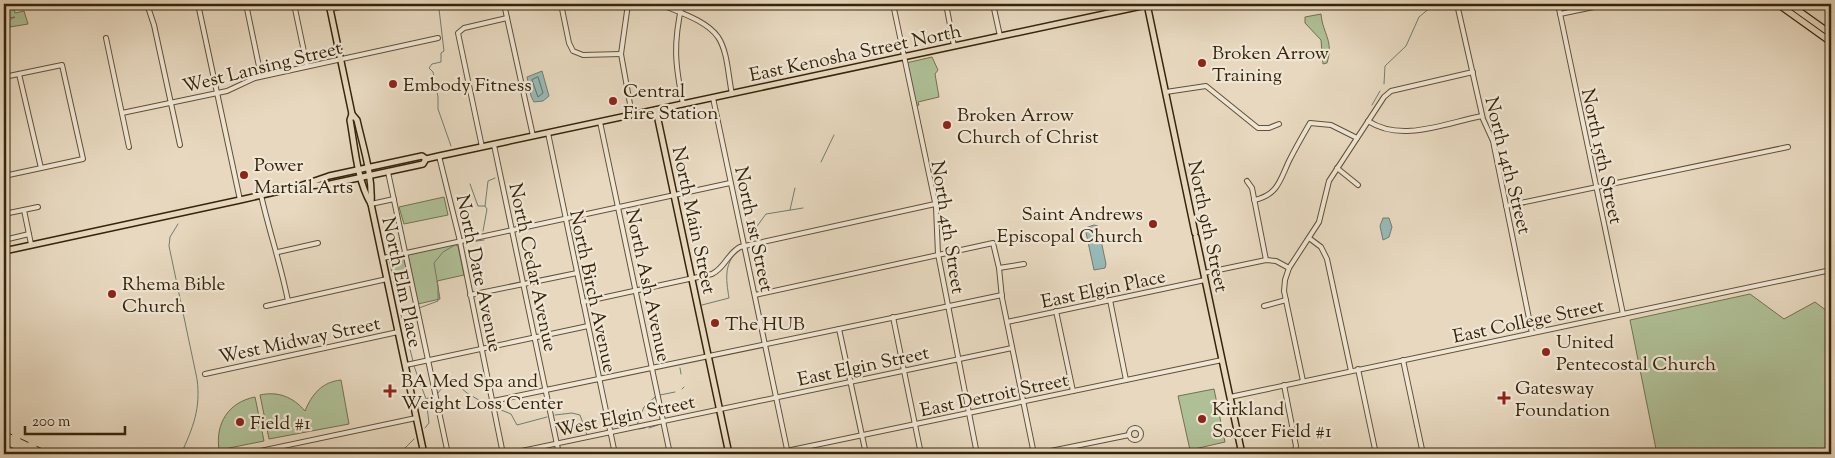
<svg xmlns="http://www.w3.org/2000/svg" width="1835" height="458" font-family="'Sorts Mill Goudy',serif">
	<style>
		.green { fill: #afc097; stroke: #727250 }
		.water { fill: #97b9b7; stroke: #707d72 }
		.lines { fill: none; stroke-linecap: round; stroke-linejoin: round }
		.shore { stroke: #666e60; stroke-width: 1 }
		.stream { stroke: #707d72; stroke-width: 1 }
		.minor-casing { stroke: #625137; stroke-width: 6 }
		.major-casing { stroke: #36240a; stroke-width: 8 }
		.highway-casing { stroke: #36240a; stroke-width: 8 }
		.minor { stroke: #efe6d5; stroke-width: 4 }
		.major { stroke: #e7d8bf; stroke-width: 5 }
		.highway { stroke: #e7d8bf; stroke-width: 5.5 }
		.rail { stroke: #36240a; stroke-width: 1; stroke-dasharray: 9 9; stroke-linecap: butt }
		.poi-dot { fill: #8f2418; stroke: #efe6d5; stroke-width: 2 }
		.labels { text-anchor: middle; stroke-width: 4.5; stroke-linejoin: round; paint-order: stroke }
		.street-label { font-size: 19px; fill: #36240a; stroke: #efe6d5 }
		.poi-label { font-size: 19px; fill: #36240a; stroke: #efe6d5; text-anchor: start }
	</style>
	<rect width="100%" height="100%" fill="#e7d8bf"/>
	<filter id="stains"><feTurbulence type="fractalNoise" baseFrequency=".004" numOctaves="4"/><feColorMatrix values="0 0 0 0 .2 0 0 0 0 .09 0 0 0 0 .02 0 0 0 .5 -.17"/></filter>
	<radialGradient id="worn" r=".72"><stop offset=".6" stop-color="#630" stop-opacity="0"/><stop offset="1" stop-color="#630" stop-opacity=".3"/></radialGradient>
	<!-- green -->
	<g class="green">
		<path d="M5,4H13L15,13L24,11L28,24L10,27L9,20L15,17L8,18Z"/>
		<path d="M1321,14C1323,35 1334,40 1327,63L1323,64L1321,40L1305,23V17Z"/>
		<path d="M932,57L938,70L935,74L939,97L918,102L919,105L915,106L906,63Z"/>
		<path d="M444,197L448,215L404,224L399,207Z"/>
		<path d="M454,244L458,246L464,275L437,281L440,299L418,304L408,255Z"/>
		<path d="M404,256L410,283L395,286L389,259Z"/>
		<path d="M1750,294L1784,319L1815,302L1831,314V454H1657L1630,320Z"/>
		<path d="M341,380L349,424L269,439L260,395C278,391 293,397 305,411C312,394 322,382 341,380Z"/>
		<path d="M1214,389L1225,442L1190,450L1178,396Z"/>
		<path d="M255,397L264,441L219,450C215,423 229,402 255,397Z"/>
	</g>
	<!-- water -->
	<g class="water">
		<path d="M542,71L549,96L543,101L534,102L531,96L527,77Z"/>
		<path d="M1383,218H1389L1392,227L1389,237L1383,240L1380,226Z"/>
		<path d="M1094,225L1098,226L1106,264L1105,268L1094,270L1085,228Z"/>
	</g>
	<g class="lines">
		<!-- shore -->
		<path class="shore" d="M538,77L543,93L538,97L532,80Z"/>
		<!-- stream -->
		<g class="stream">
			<path d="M441,4L439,9L444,51L441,53V62L432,64L429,68L433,72L438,97V109L451,146"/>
			<path d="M1384,84L1385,66L1406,46L1419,17L1431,7"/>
			<path d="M1372,105L1380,91"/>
			<path d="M821,162L834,135"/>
			<path d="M470,184L478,206H485L487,209L483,231"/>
			<path d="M485,206L488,181L495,178"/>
			<path d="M790,210L795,188"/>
			<path d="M178,224L170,237L169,246L197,379C201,408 193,428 181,454"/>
			<path d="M752,233L766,214L803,208"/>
			<path d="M463,243L484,240"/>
			<path d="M702,305L729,298C726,279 723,261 741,249"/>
			<path d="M419,308L438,301V286L434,263L443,252L455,245"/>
			<path d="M413,361L401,315L403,312L415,309"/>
			<path d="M414,366L426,399L429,423L425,428"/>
			<path d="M680,368L681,374"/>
			<path d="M682,389L684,387"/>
			<path d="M438,393L445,384L454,382L467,393L492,408"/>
			<path d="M660,395L675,392"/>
			<path d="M426,399L434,395"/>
			<path d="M496,408L511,414L517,425L547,417"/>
			<path d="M555,415L572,413L580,415L587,435"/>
			<path d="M623,428L637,425L644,407L656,396"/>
			<path d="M649,428L658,425"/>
			<path d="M639,429L645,428"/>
			<path d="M603,432L614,430"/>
			<path d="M387,454L401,452L414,439"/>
		</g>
		<defs>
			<g id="minor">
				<path d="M147,4L154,25L180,145"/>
				<path d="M198,4L240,200"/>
				<path d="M246,4L261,76"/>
				<path d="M294,4L307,66"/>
				<path d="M504,4L533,136"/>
				<path d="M561,4L569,43L573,51L583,55L621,54"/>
				<path d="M628,4L621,54L632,115"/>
				<path d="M660,4C678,12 706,20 718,37C728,52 728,76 732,94"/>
				<path d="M682,4C673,44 675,64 683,104"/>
				<path d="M893,4L936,207L938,254L977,454"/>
				<path d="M946,4L954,46"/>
				<path d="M993,4L1000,36"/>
				<path d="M1457,4L1483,119L1493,141L1532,333"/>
				<path d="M1558,4L1623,314"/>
				<path d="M330,9L356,4"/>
				<path d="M1560,14L1608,4"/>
				<path d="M106,38L129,147"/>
				<path d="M19,74L41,168"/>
				<path d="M4,77L62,65L83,159L4,176"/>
				<path d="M1166,92L1206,86L1258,128H1269L1279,124"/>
				<path d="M713,98L788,454"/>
				<path d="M122,113L227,91L255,78L438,38"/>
				<path d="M1368,121C1402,143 1445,123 1482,116"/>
				<path d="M600,122L670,454"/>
				<path d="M548,133L615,454"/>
				<path d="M494,145L559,454"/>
				<path d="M482,147L458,33L464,28L507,18"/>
				<path d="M439,156L459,237L503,454"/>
				<path d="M1337,168L1358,185"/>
				<path d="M388,172L448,454"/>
				<path d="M1247,181L1252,188L1266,260"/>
				<path d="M261,195C269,231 281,265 288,301"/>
				<path d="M1254,200C1278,195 1280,180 1289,161C1295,149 1303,135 1310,123L1331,125L1357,138"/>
				<path d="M371,204L394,199"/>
				<path d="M1506,206L1788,147"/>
				<path d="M24,210L31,244"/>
				<path d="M4,214L38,207"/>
				<path d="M1309,238L1321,247L1327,259L1351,371"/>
				<path d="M4,240L29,234"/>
				<path d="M278,252L318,243"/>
				<path d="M383,258L730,183"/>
				<path d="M999,268L1024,264"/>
				<path d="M1204,273L1266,260L1276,261L1289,268"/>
				<path d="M470,295L577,273"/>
				<path d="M755,295L993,243L999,268L1002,298L1034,454"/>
				<path d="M1110,300L1126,380"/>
				<path d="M583,302L712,274C725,268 727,254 740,247L935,204"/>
				<path d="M266,306L387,279"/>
				<path d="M1264,306L1286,300"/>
				<path d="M1056,311L1073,391"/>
				<path d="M893,317L921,454"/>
				<path d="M1007,322L1205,280"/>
				<path d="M839,329L866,454"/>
				<path d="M1403,360L1423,454"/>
				<path d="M406,365L588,326"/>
				<path d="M1358,369L1376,454"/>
				<path d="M205,374L398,332"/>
				<path d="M1303,381L1284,291L1285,280L1289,268L1319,222L1329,181L1384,97L1391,91L1473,72"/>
				<path d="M1284,385L1296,446L1294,454"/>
				<path d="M1230,397L1831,270"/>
				<path d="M493,401L1002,295"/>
				<circle cx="1135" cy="434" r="6"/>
				<path d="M4,447L20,454"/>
				<path d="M246,454L416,418"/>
				<path d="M507,454L1012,348"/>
				<path d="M772,454L1222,360"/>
				<path d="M1036,454L1129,435"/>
			</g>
			<g id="major">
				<path d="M329,4L352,114L350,120C355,148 357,180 371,204"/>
				<path d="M1147,4L1195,233"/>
				<path d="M656,110L729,454"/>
				<path d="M352,114L357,120C363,147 373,176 371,204L424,454"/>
				<path d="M297,187L330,184L423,164L426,159L439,156L1151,4"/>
				<path d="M1196,237L1242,454"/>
				<path d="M4,251L240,200L297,187L329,176L422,156L426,159"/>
			</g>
			<g id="highway">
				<path d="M1778,4L1831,42"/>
				<path d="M1789,4L1831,34"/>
			</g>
		</defs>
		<!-- minor casing -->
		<use href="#minor" class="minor-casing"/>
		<!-- major casing -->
		<use href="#major" class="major-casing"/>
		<!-- highway casing -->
		<use href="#highway" class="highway-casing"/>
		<!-- minor -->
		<use href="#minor" class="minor"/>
		<!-- major -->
		<use href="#major" class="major"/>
		<!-- highway -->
		<use href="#highway" class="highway"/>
		<!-- rail -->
		<path class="rail" d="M4,431L53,454"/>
	</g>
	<!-- markers -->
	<g class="poi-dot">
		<circle cx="1202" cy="63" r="5"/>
		<circle cx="393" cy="84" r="5"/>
		<circle cx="613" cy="101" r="5"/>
		<circle cx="947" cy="125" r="5"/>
		<circle cx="244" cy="175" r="5"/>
		<circle cx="1153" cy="224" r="5"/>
		<circle cx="112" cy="294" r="5"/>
		<circle cx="715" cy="323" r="5"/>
		<circle cx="1546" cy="352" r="5"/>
		<path d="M387.5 383.5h5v5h5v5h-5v5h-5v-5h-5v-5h5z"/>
		<path d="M1501.5 390.5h5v5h5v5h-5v5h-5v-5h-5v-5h5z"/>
		<circle cx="1202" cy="419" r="5"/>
		<circle cx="240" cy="422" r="5"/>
	</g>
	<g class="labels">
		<!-- street labels -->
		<g class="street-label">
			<text transform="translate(855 52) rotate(-12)" y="7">East Kenosha Street North</text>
			<text transform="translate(262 66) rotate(-14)" y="7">West Lansing Street</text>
			<text transform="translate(1603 156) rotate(78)" y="7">North 15th Street</text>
			<text transform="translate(1509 165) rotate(76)" y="7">North 14th Street</text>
			<text transform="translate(695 220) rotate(78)" y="7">North Main Street</text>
			<text transform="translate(1209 226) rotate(78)" y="7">North 9th Street</text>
			<text transform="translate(949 227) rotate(81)" y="7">North 4th Street</text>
			<text transform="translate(755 229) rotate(78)" y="7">North 1st Street</text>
			<text transform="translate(534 267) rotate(78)" y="7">North Cedar Avenue</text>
			<text transform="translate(480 273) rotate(78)" y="7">North Date Avenue</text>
			<text transform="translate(403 282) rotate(78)" y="7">North Elm Place</text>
			<text transform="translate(649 285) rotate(78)" y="7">North Ash Avenue</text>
			<text transform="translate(1103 288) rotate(-12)" y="7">East Elgin Place</text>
			<text transform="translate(594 291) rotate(78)" y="7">North Birch Avenue</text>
			<text transform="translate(1528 320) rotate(-12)" y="7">East College Street</text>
			<text transform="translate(299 339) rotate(-12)" y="7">West Midway Street</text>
			<text transform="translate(863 365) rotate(-12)" y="7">East Elgin Street</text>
			<text transform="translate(994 394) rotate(-12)" y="7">East Detroit Street</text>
			<text transform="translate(625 415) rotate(-12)" y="7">West Elgin Street</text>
		</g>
		<!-- poi labels -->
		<g class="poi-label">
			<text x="1212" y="59">Broken Arrow<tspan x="1212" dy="22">Training</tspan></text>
			<text x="403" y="91">Embody Fitness</text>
			<text x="623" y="97">Central<tspan x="623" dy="22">Fire Station</tspan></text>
			<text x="957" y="121">Broken Arrow<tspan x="957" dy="22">Church of Christ</tspan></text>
			<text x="254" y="171">Power<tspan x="254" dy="22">Martial Arts</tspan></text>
			<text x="1143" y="220" text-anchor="end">Saint Andrews<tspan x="1143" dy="22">Episcopal Church</tspan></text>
			<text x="122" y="290">Rhema Bible<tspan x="122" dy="22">Church</tspan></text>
			<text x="725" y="330">The HUB</text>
			<text x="1556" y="348">United<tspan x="1556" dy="22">Pentecostal Church</tspan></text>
			<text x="401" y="387">BA Med Spa and<tspan x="401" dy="22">Weight Loss Center</tspan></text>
			<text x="1515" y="394">Gatesway<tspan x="1515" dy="22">Foundation</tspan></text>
			<text x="1212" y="415">Kirkland<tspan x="1212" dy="22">Soccer Field #1</tspan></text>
			<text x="250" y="429">Field #1</text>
		</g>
	</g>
	<!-- margin -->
	<rect width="1835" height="458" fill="none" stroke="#e7d8bf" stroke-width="20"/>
	<rect x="5" y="5" width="1825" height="448" fill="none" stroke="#36240a" stroke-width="2.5"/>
	<rect x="10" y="10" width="1815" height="438" fill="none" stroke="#36240a"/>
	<!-- scale -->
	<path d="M25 426v8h100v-8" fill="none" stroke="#36240a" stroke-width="2.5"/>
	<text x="32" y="426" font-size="15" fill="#36240a" stroke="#efe6d5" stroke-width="4" paint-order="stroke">200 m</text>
	<rect width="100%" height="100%" filter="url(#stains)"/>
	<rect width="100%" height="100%" fill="url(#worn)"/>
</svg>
